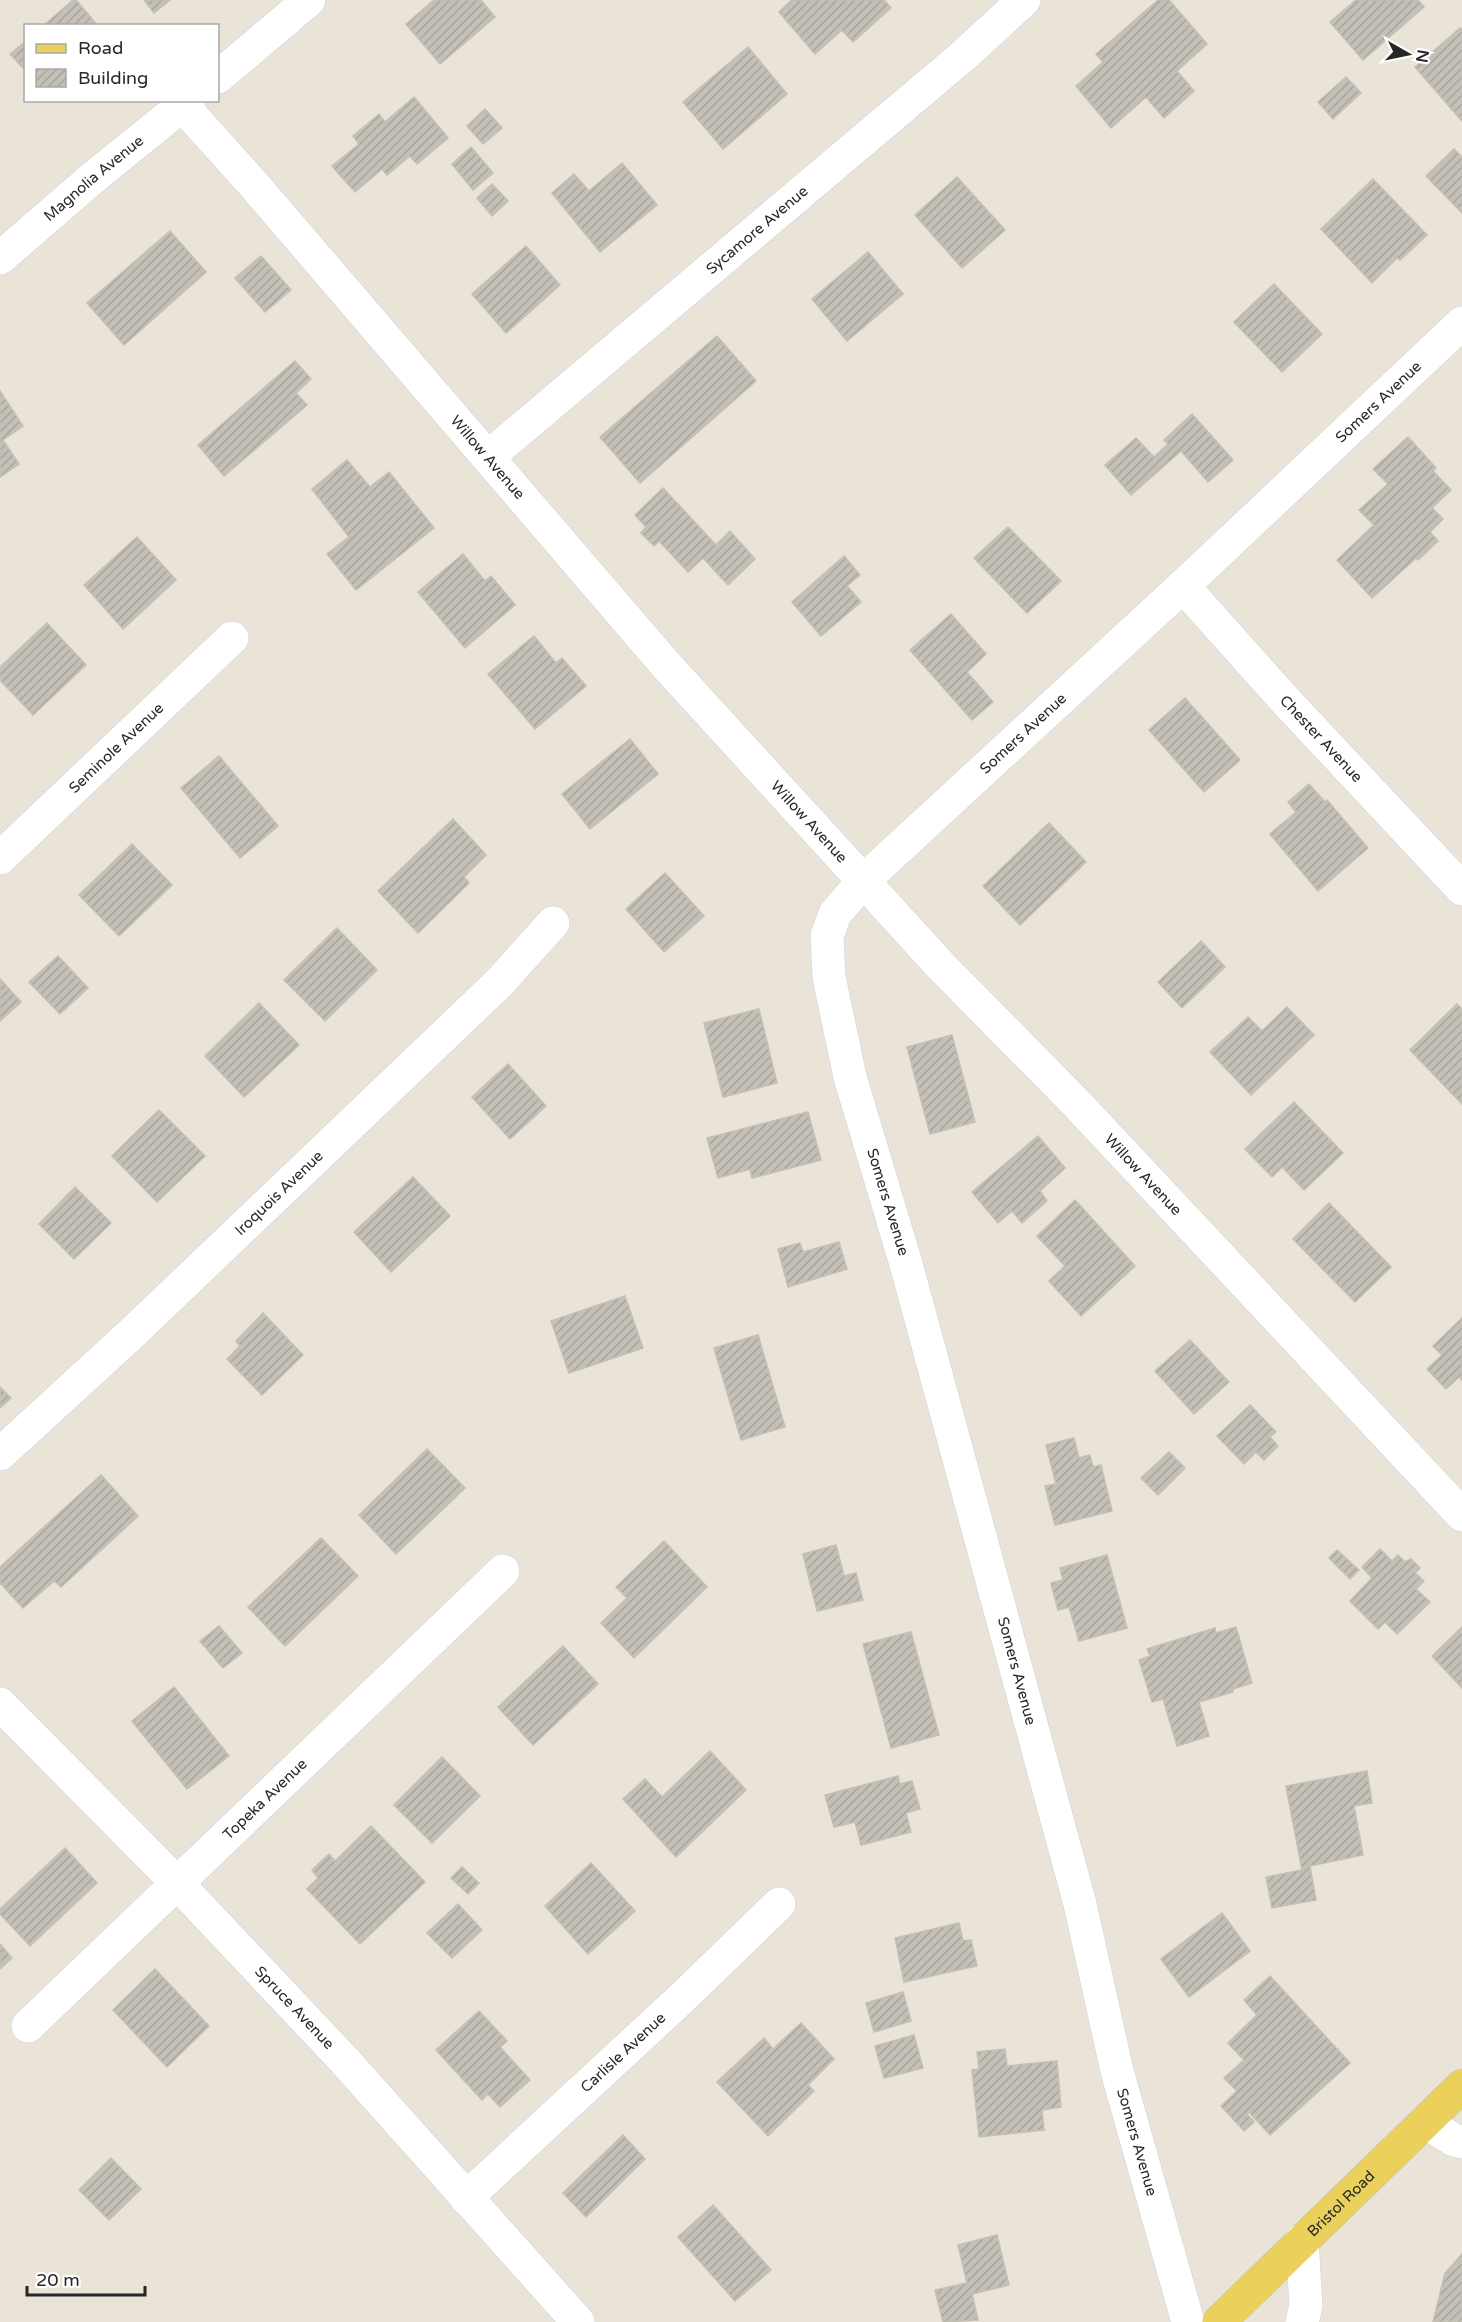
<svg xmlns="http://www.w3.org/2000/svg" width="1462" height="2322" font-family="'Varela Round',sans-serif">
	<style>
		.building { fill: url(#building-hatch); stroke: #c4bfb3; stroke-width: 1.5 }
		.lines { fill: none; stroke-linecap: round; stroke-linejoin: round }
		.minor-casing { stroke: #ced0e0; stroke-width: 34 }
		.major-casing { stroke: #c3c3c3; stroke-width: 34 }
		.minor { stroke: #fff; stroke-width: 33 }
		.major { stroke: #ebd05b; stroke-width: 33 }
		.labels { text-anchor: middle; stroke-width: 5; stroke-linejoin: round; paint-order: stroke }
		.street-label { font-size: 15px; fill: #272727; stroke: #fff }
	</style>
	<defs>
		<pattern id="building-hatch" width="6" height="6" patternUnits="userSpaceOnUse" patternTransform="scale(1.5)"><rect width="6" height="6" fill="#c4c0b8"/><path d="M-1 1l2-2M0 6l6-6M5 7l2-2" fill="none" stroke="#a8a59e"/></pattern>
	</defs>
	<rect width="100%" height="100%" fill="#e9e3d8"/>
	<!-- building -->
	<g class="building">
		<path d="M73,0H76L98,26H43Z"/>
		<path d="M144,0H170L154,13Z"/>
		<path d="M434,0H481L495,17L440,64L406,24Z"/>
		<path d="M792,0H884L891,8L853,42L842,30L815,54L779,12Z"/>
		<path d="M1158,0H1169L1207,44L1177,71L1194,91L1164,118L1146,97L1111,128L1076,86L1103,62L1096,54Z"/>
		<path d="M1356,0H1418L1424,7L1363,60L1330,22Z"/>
		<path d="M1460,28L1462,30V121L1415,67Z"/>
		<path d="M26,41V71L10,54Z"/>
		<path d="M748,47L787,94L723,149L683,102Z"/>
		<path d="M1346,77L1361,93L1333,119L1318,102Z"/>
		<path d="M414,97L448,138L417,164L410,156L387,175L382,169L355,192L332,166L359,144L353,136L379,114L385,122Z"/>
		<path d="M485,109L502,128L483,144L467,126Z"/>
		<path d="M471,147L493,173L473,190L452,164Z"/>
		<path d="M1454,149L1462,157V213L1426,176Z"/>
		<path d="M622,163L657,205L600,252L552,193L574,174L589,191Z"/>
		<path d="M957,177L1005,230L962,268L915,215Z"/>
		<path d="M1373,179L1427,235L1400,260L1397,258L1372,283L1321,229Z"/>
		<path d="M492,184L508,201L492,216L477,198Z"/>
		<path d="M170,231L206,272L124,345L87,303Z"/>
		<path d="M526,246L560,285L506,333L472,294Z"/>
		<path d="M868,252L903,294L847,341L812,299Z"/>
		<path d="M261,256L291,290L265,312L235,278Z"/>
		<path d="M1274,284L1322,334L1282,372L1234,322Z"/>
		<path d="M717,336L756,381L640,483L600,437Z"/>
		<path d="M295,361L311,379L296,393L307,405L224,476L198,445Z"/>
		<path d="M0,391L23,426L3,440L19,464L0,477Z"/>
		<path d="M1192,414L1233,460L1208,482L1181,451L1131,495L1105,465L1136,438L1154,457L1168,444L1164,440Z"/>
		<path d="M1408,437L1436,468L1433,471L1451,490L1432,508L1443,519L1430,532L1438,541L1418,560L1416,558L1372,598L1337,560L1374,525L1359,510L1388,484L1373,469Z"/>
		<path d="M347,460L370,487L389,472L434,528L356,590L327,554L349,537L312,489Z"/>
		<path d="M663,488L716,545L730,531L755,559L728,585L703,558L688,572L659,541L654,546L641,533L646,527L635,515Z"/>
		<path d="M1008,527L1061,581L1027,613L974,558Z"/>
		<path d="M137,537L176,580L123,629L84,585Z"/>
		<path d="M463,554L485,581L491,576L515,605L465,648L418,592Z"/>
		<path d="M844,556L860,575L847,586L861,602L821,636L792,602Z"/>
		<path d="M951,614L986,654L967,672L993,702L972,720L910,650Z"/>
		<path d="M47,623L86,665L33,715L0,680V667Z"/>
		<path d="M534,636L556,663L562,658L586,686L535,729L488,674Z"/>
		<path d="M1185,698L1240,760L1204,792L1149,730Z"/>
		<path d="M630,739L658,774L590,829L562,794Z"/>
		<path d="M219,756L278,826L240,858L181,788Z"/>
		<path d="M1309,784L1325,802L1327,800L1368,848L1318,891L1270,834L1296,812L1288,802Z"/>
		<path d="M453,819L486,855L464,877L469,883L418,933L378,891Z"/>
		<path d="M1049,823L1086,862L1020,925L983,886Z"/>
		<path d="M132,844L172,885L119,936L79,895Z"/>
		<path d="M665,873L704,916L664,952L626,909Z"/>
		<path d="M337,928L377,970L325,1021L284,980Z"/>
		<path d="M1201,941L1225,967L1182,1008L1158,982Z"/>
		<path d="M58,956L88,988L60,1014L29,982Z"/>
		<path d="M0,979L21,1002L0,1021Z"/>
		<path d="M259,1003L299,1045L244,1097L205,1056Z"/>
		<path d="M1457,1004L1462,1009V1104L1410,1050Z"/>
		<path d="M1287,1007L1314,1035L1251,1095L1210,1052L1248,1017L1262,1031Z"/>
		<path d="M759,1009L777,1083L723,1097L704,1023Z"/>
		<path d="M952,1035L975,1122L930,1134L907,1047Z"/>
		<path d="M508,1064L546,1106L510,1139L472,1097Z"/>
		<path d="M1294,1102L1343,1153L1304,1190L1282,1167L1272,1177L1245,1149Z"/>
		<path d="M159,1110L205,1156L157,1202L112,1156Z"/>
		<path d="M808,1112L821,1160L752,1178L750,1169L718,1178L707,1138Z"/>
		<path d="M1038,1136L1065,1168L1040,1191L1047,1201L1022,1223L1012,1211L998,1223L972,1192Z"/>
		<path d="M413,1177L450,1216L391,1272L354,1232Z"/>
		<path d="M75,1187L111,1223L74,1259L39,1224Z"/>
		<path d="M1075,1200L1135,1266L1081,1316L1049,1281L1065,1266L1037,1236Z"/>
		<path d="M1329,1203L1391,1267L1355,1302L1293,1239Z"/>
		<path d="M839,1242L847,1269L788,1287L778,1249L800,1243L803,1252Z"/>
		<path d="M625,1296L643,1348L569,1373L551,1321Z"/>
		<path d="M263,1313L303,1355L262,1395L227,1359L240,1346L236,1341Z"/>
		<path d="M1462,1318V1380L1459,1377L1446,1389L1427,1369L1442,1355L1433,1346Z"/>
		<path d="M758,1335L785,1427L741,1440L714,1348Z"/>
		<path d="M1190,1340L1229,1382L1194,1414L1155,1371Z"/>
		<path d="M0,1387L11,1398L0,1408Z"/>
		<path d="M1250,1405L1276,1432L1270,1437L1278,1446L1264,1460L1256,1452L1244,1464L1217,1436Z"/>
		<path d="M1074,1438L1079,1458L1090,1455L1093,1467L1101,1465L1112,1511L1055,1525L1045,1486L1056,1484L1046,1445Z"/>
		<path d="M427,1449L465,1488L396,1554L359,1515Z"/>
		<path d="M1169,1452L1185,1468L1158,1495L1141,1478Z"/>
		<path d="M101,1475L138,1516L61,1587L54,1581L23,1608L0,1583V1567Z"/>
		<path d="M321,1538L358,1576L285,1646L248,1607Z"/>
		<path d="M664,1541L707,1587L634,1658L601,1623L627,1598L616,1587Z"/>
		<path d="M836,1545L844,1576L856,1573L863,1600L817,1611L803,1554Z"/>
		<path d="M1380,1549L1392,1561L1398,1555L1405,1562L1411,1559L1420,1568L1415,1573L1424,1581L1416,1589L1430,1602L1397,1634L1385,1622L1378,1629L1350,1601L1372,1578L1362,1567Z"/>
		<path d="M1337,1550L1359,1570L1350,1579L1329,1558Z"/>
		<path d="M1107,1555L1127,1628L1079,1641L1069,1607L1058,1610L1051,1583L1063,1580L1060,1568Z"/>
		<path d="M219,1626L242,1653L223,1668L200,1641Z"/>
		<path d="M1236,1627L1252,1683L1233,1689V1692L1199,1702L1209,1736L1177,1746L1163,1699L1152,1702L1139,1660L1150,1656L1147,1649L1215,1628L1216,1633Z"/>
		<path d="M1462,1627V1688L1432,1656Z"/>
		<path d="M911,1632L939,1735L891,1748L863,1644Z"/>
		<path d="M563,1646L598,1684L533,1745L498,1707Z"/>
		<path d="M174,1687L229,1756L187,1789L132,1721Z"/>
		<path d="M710,1751L746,1790L676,1857L623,1799L645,1779L662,1797Z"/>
		<path d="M442,1757L480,1796L432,1843L394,1805Z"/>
		<path d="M1367,1771L1372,1803L1354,1806L1363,1855L1310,1866L1316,1900L1272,1908L1266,1877L1302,1870L1286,1786Z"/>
		<path d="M898,1776L900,1784L912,1781L920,1809L906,1813L911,1832L861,1845L855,1822L834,1827L825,1795Z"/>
		<path d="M371,1826L425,1882L360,1944L307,1889L318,1878L312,1870L329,1854L335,1861Z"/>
		<path d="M65,1848L97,1883L30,1946L0,1914V1909Z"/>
		<path d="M591,1863L635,1911L588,1954L545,1906Z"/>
		<path d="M462,1867L479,1883L468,1894L451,1878Z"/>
		<path d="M458,1904L482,1930L452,1958L427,1933Z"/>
		<path d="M1222,1913L1250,1951L1189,1997L1161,1959Z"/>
		<path d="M959,1923L963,1941L971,1940L977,1966L904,1982L895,1938Z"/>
		<path d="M0,1944L12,1958L0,1969Z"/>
		<path d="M155,1969L209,2026L167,2067L113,2010Z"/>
		<path d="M1270,1976L1350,2063L1270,2135L1249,2112L1247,2114L1254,2122L1244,2131L1221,2106L1237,2091L1224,2078L1244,2060L1228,2043L1257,2015L1244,2000Z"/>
		<path d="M903,1992L911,2021L874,2032L866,2003Z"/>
		<path d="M479,2011L507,2041L500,2047L530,2080L500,2107L488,2094L482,2100L436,2050Z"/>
		<path d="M801,2023L834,2059L808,2085L814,2091L768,2136L717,2082L764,2038L773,2049Z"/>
		<path d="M914,2035L923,2068L884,2078L875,2046Z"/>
		<path d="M1005,2049L1007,2066L1057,2061L1061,2107L1042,2110L1044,2130L979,2137L972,2070L979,2069L977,2052Z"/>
		<path d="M623,2135L645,2159L586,2217L563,2193Z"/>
		<path d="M111,2158L141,2189L109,2220L79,2190Z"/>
		<path d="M713,2205L771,2270L735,2301L678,2237Z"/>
		<path d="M997,2235L1009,2285L972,2294L978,2320L943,2322L935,2290L967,2283L958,2245Z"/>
		<path d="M1462,2254V2322H1433L1445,2273Z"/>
	</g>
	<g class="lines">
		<defs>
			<g id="minor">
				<path d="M218,77L309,0"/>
				<path id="s1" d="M183,106L254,185L666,665L941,966L1077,1104L1462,1515"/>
				<path id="s2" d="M0,258L95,176L189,100"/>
				<path id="s3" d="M488,457L963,56L1024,0"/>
				<path id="s4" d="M1183,586L1284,699L1462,889"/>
				<path id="s5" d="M0,858L232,638"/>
				<path id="s6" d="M0,1454L130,1335L499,983L553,923"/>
				<path id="s7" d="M0,1704L177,1883L344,2060L578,2322"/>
				<path id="s8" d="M28,2026L503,1571"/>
				<path d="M1425,2122L1454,2140L1462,2142"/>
				<path id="s9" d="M466,2198L684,1996L779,1904"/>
				<path d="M1302,2240L1306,2306L1302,2322"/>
				<path id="s10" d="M1188,2322L1117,2071L1080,1904L906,1264L850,1077L829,977L827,936L835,914L863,881L1183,586L1462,323"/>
			</g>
			<g id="major">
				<path id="s11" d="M1219,2322L1462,2086"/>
			</g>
		</defs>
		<!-- minor casing -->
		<use href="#minor" class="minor-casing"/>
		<!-- major casing -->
		<use href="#major" class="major-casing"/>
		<!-- minor -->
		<use href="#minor" class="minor"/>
		<!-- major -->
		<use href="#major" class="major"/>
	</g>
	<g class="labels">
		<!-- street labels -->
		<g class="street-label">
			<text dy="5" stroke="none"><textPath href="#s2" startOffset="123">Magnolia Avenue</textPath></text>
			<text dy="5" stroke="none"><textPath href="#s3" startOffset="352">Sycamore Avenue</textPath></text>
			<text dy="5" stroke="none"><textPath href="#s10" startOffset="2204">Somers Avenue</textPath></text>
			<text dy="5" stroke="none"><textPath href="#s1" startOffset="465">Willow Avenue</textPath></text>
			<text dy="5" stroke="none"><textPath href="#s10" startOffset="1718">Somers Avenue</textPath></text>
			<text dy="5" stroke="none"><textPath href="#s4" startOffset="206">Chester Avenue</textPath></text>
			<text dy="5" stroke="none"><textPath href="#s5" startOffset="160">Seminole Avenue</textPath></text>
			<text dy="5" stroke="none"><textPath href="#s1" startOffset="951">Willow Avenue</textPath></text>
			<text dy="5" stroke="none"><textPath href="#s1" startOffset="1437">Willow Avenue</textPath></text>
			<text dy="5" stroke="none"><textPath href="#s6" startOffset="382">Iroquois Avenue</textPath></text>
			<text transform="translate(888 1202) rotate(73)" y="5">Somers Avenue</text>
			<text transform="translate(1017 1671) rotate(75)" y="5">Somers Avenue</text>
			<text dy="5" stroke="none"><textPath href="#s8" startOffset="328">Topeka Avenue</textPath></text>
			<text dy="5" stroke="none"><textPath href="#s7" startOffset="423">Spruce Avenue</textPath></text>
			<text dy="5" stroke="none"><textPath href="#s9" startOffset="214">Carlisle Avenue</textPath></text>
			<text transform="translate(1137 2142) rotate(74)" y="5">Somers Avenue</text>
			<text dy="5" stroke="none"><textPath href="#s11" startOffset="170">Bristol Road</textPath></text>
		</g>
	</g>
	<!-- legend -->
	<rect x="24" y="24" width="195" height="78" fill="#ffffff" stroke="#a9a9a9" stroke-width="1.5"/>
	<rect x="36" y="44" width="30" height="9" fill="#ebd05b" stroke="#a9a9a9" stroke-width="1.5"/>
	<text x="78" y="54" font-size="18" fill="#272727">Road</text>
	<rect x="36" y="69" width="30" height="18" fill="url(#building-hatch)" stroke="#a9a9a9" stroke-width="1.5"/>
	<text x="78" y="84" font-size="18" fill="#272727">Building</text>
	<!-- north arrow -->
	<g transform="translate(1408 54) rotate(99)" stroke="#ffffff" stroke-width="4.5" paint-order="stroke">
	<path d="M0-4.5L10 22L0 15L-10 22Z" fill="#272727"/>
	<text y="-9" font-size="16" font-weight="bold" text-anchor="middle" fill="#272727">N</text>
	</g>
	<!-- scale -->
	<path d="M27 2286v9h118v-9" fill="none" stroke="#272727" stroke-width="3"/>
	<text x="36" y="2286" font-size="18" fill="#272727" stroke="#ffffff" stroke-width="4.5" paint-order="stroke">20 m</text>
</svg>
